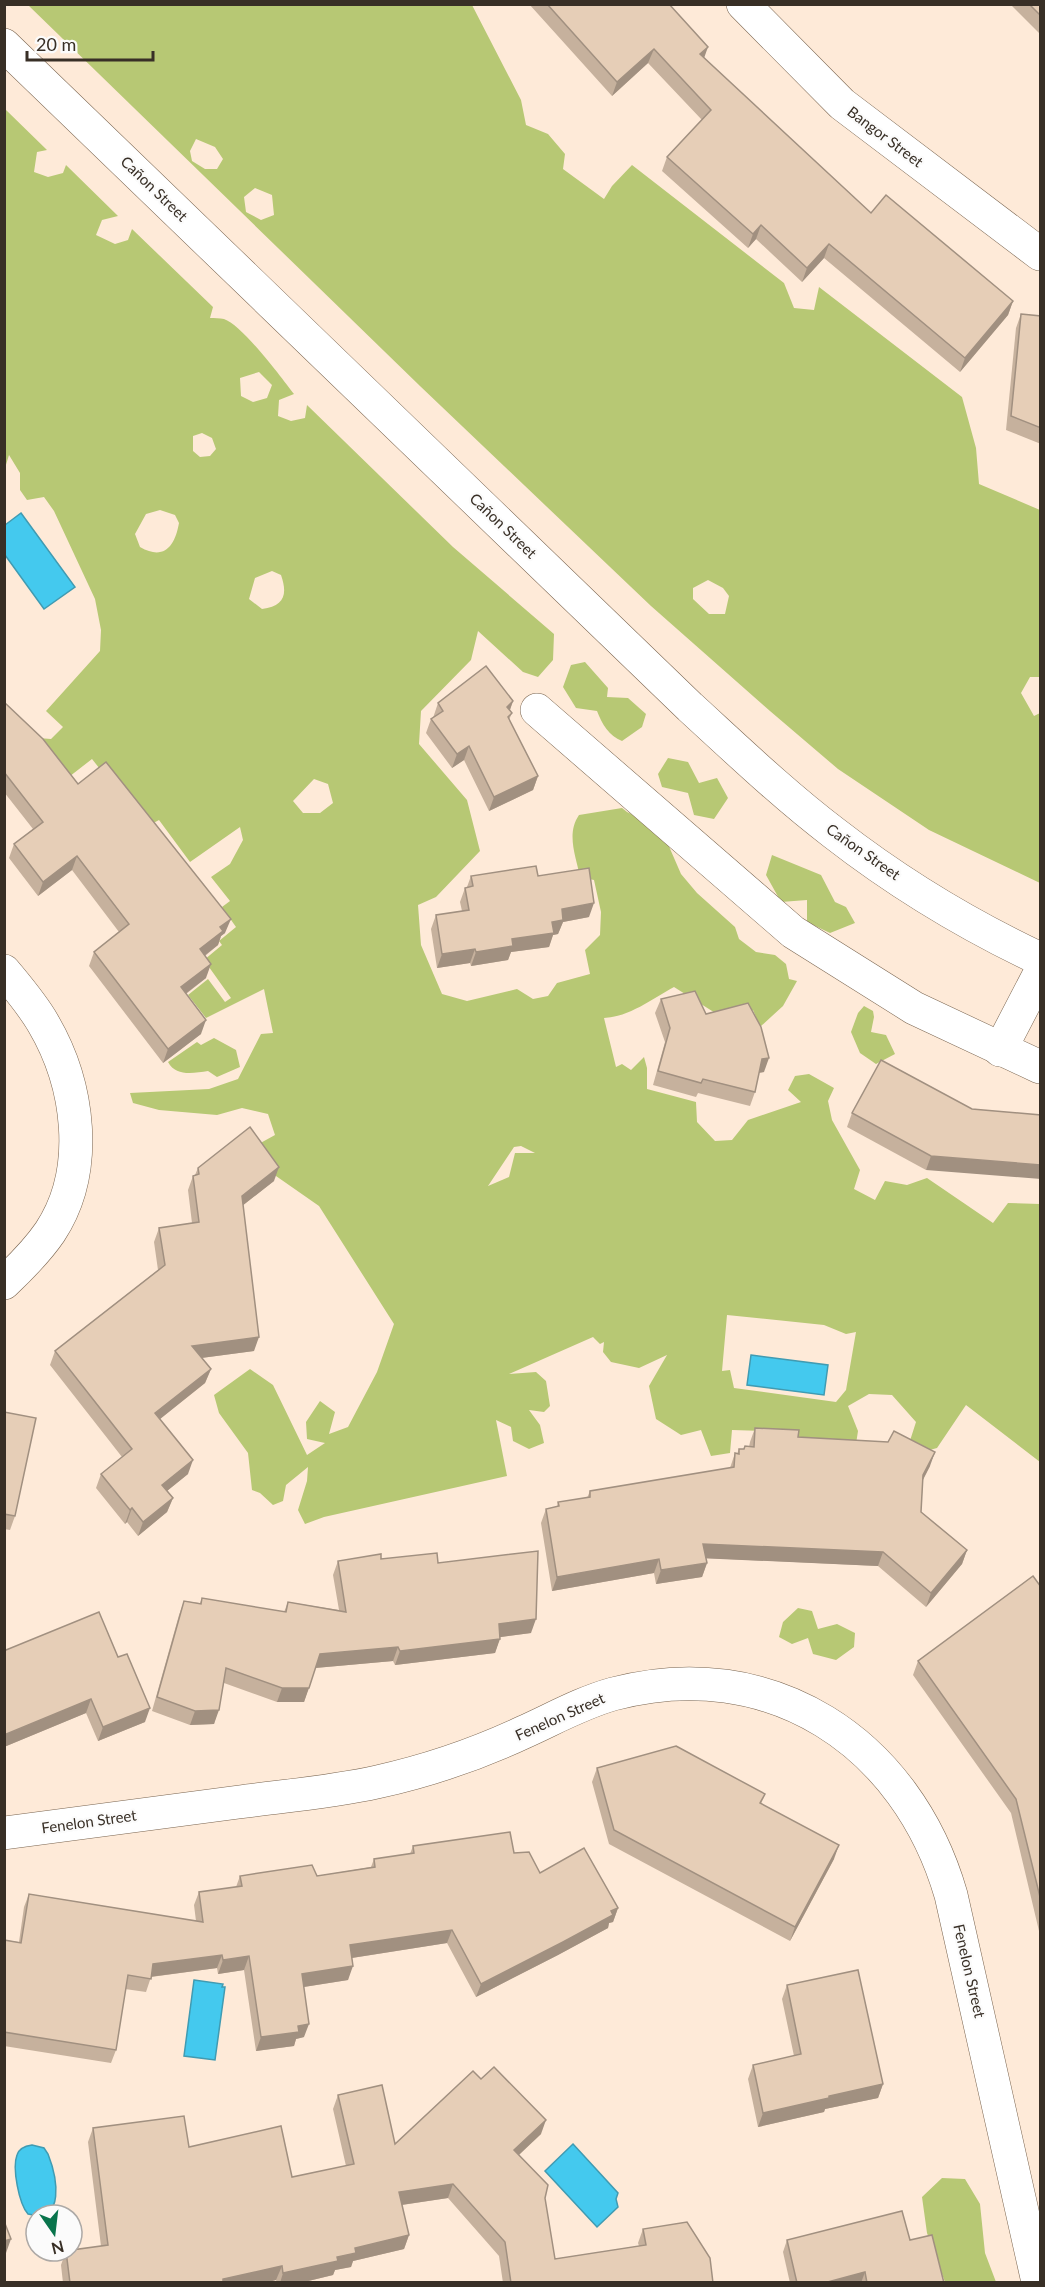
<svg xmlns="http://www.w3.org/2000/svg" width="1045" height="2287" font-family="Lato,sans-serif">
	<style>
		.green { fill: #b7c874; fill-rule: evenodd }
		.water { fill: #44c9ee; stroke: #409bb2; stroke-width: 1.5 }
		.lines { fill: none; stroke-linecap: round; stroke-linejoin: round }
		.minor-casing { stroke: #7a6550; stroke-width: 34 }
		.major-casing { stroke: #7a6550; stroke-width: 34 }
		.minor { stroke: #fff; stroke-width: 33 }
		.major { stroke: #fff; stroke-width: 33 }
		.wall { fill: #c6b19d }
		.shaded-wall { fill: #a19080 }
		.building { fill: #e6ceb7; stroke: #a19080; stroke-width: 1.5 }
		.labels { text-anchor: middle; stroke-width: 4.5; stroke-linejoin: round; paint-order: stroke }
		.street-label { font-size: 15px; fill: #382f26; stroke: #fbfbfb }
	</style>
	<rect width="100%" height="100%" fill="#feead8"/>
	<!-- green -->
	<g class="green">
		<path d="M28,5H472L521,100L526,125L548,134L565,154L563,169L604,199L612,186L632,165L784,283L794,308L814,310L819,287L962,397L976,448L979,484L1040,510V677H1030L1021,693L1034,716L1040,713V883L929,830L838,769L770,711L651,606L420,386ZM196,139L215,147L223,159L217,169H205L192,161L190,151ZM255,188L272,195L274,215L261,220L246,212L244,197ZM708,580L723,588L729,596L725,614H709L693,599V588Z"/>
		<path d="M5,109L47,150L37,152L34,172L48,177L63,173L66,165L118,216L102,220L96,235L115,244L128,240L132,229L213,307L210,318C214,318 220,318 224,319C242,325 281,377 294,394L279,400L278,416L291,421L305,418L307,405L453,547L554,634L553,660L538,677L523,672L478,631L471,660L421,711L419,744L467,800L480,851L436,897L418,905L421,945L442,994L467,1001L517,989L533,999L548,996L557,983L590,974L585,950L600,935L601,912L594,880L580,877C576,856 566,834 579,815L622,808L627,812L661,828L681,874L697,893L735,927L739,939L756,952L775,955L786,964L789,979L797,981L783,1006L760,1027L753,1010L720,1016L674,987C652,999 629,1017 604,1018L616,1067L622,1064L631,1070L644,1057L647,1068V1089L696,1102L697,1122L715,1141L732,1140L748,1120L801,1102L788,1090L795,1076L809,1074L834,1088L828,1101L832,1120L860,1170L854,1189L875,1200L885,1181L907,1185L927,1178L993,1223L1008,1203L1040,1204V1462L966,1405L937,1448L915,1454L907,1450L916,1422L892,1395L869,1394L848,1406L858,1431L856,1444L796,1441L795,1432L732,1430L730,1453L711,1456L701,1430L681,1435L656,1419L649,1386L667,1355L639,1368L611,1362L603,1352L604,1342L600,1344L593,1337L509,1374L536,1372L546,1381L550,1406L544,1412L529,1410L540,1425L544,1443L529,1449L513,1441L511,1427L496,1420L507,1476L324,1517L305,1524L298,1510L307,1481L308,1467L286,1485L283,1501L273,1505L260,1493L252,1490L248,1453L219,1413L214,1395L250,1369L273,1385L307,1455L325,1443L307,1439L306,1422L320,1401L335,1412L329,1434L348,1427L377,1372L394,1324L319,1206L276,1176L255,1146L275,1135L268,1114L242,1108L217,1115L159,1110L133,1103L130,1093L209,1089L238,1079L261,1034L273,1033L264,989L206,1018L188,995L208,979L225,1002L231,998L204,960L222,945L219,941L236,927L222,907L230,901L211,877L230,864L243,840L240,827L190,862L159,820L146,827L92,759L65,780L38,738L51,739L63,727L46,711L100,651L101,630L95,599L54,511L44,497L27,500L20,490V473L9,455L5,468ZM259,372L272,385L267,398L253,402L241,396L240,378ZM202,433L212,438L216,449L210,456L200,457L193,451V436ZM160,510L175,515L179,523C175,546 164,561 140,547L135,534L146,514ZM272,571L281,575C288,595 284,606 262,609L249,599L255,578ZM314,779L328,784L333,803L320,813H303L293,801ZM521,1146L535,1153H515L509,1177L488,1186L514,1147ZM727,1315L824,1325L846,1334L856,1332L846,1390L836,1402L734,1388L730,1370L722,1371Z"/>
		<path d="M585,662L608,688L607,697L628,698L646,714L642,727L622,741C609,736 602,724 597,711L576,708L563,687L571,665Z"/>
		<path d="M668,758L688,762L699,783L717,778L728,798L714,819L694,815L688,793L662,787L658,774Z"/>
		<path d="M772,855L821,875L835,902L846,907L855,923L830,933L807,922V900L781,902L766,875Z"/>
		<path d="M864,1006L873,1011L874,1017L871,1032L886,1035L895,1054L876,1064L860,1053L851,1032L858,1013Z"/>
		<path d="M214,1038L236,1050L240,1067L217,1077L208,1071C194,1073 176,1077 168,1062L197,1042L201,1045Z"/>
		<path d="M798,1608L812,1611L818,1629L837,1624L855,1633L854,1647L836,1660L813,1654L808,1638L792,1644L779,1637L783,1622Z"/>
		<path d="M942,2178L965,2179L980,2204L985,2253L996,2282H945L927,2233L922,2197Z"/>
	</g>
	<!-- water -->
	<g class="water">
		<path d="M21,513L75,587L44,609L5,555V525Z"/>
		<path d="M751,1355L828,1365L824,1395L747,1385Z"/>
		<path d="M194,1980L223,1984L222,1987H225L215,2060L184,2056Z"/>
		<path d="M573,2144L618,2193L616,2199L618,2207L597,2227L545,2171Z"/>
		<path d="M32,2145L44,2148L48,2154C57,2177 66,2224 28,2214C19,2204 12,2168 17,2155C19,2148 25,2146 32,2145Z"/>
	</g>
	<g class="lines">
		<defs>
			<g id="minor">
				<path d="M743,4L842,104L1040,254"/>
				<path d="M537,710L793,932L914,1008L1040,1067"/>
				<path d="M4,971C18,988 32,1004 43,1023C79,1084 91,1170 50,1232C37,1251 21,1267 4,1283"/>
				<path d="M1000,1050L1040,973"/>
				<path d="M4,1833C83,1823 161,1812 239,1802C284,1796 332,1792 377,1782C427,1771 477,1754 524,1732C553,1719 581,1703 613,1694C770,1652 907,1742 951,1895L1038,2282"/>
			</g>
			<path id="major" d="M4,45L690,707C737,750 784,795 834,833C897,882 968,925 1040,959"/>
		</defs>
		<!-- minor casing -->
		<use href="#minor" class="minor-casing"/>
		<!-- major casing -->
		<use href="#major" class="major-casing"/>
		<!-- minor -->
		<use href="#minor" class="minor"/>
		<!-- major -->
		<use href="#major" class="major"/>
	</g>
	<!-- wall -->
	<g class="wall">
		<path d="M529,4H669L704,58L871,213L1013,301L1008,315L960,372L824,258L802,282L756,239L748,248L662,171L667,157L702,120L648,63L612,96Z"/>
		<path d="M1010,4H1041V35Z"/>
		<path d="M1021,314L1041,316V444L1006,430L1016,328Z"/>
		<path d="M513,701L510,710L512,713L509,720L538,776L533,790L489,811L464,760L452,768L426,733L431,719L433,718L438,703Z"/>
		<path d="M4,702L78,784L225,933L221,936L218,945L205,956L206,978L186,994L201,1034L163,1063L89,966L94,952L119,932L72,870L38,896L9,858L14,844L33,829L4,792Z"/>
		<path d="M471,876H538L589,917L563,922L558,934L553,935L549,947L511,952L508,960L471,966L470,963L437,968L431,929L436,915L462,911L460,902L465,888L467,887Z"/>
		<path d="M661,999L706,1014L764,1072L759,1073L755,1092L750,1106L698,1093L696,1097L653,1085L665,1042L655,1013Z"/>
		<path d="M972,1109L926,1170L847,1127L852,1113Z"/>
		<path d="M198,1168L274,1181L243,1205L254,1351L201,1358L211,1369L205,1383L160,1419L188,1474L167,1491L173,1498L167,1512L138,1536L127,1522L125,1524L96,1488L101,1474L122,1457L50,1365L55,1351L158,1270L154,1242L159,1228L192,1223L188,1190L193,1176L195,1175Z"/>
		<path d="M4,1412L15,1516L10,1530L4,1529Z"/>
		<path d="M755,1428L930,1466L923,1480L921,1512L967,1550L962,1564L926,1607L878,1566L706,1558L707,1563L702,1577L656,1584L654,1573L552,1591L541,1523L546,1509L557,1507L558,1502L587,1498L590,1491L730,1468L735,1453L737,1454L739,1449H744L745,1446L749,1447L750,1442Z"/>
		<path d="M381,1559L438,1563L531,1633L500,1637L495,1653L395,1665L393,1661L315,1668L304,1702H277L224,1683L214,1724L190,1725L152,1711L179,1615L184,1601L200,1603L202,1598L284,1612L288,1602L339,1610L333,1575L338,1561Z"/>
		<path d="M1041,1587V1931H1039L1011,1813L913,1675L918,1661Z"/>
		<path d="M4,1646L6,1650L145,1722L98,1741L86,1713L4,1747Z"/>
		<path d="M597,1768L765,1794L761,1804L834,1859L790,1941L609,1844L592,1782Z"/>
		<path d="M413,1846L514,1853L540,1873L618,1908L613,1922L609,1923L608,1928L558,1955L476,1997L447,1943L352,1958L348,1980L304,1987V2037L296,2039L294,2046L256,2051L244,1970L218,1974L217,1968L151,1977L146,1992L125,1989L116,2050L111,2063L4,2046V1940L19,1942L24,1907L29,1894L196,1921L194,1905L199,1892L236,1887L240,1876H317L371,1867L374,1859L410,1854Z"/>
		<path d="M787,1985L883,2084L878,2098L825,2109L824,2112L758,2127L748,2079L753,2065L794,2056L782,1999Z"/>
		<path d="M481,2079L541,2134L519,2155L545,2198L555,2259L639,2246L638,2243L643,2229L713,2283H503L499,2256L448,2198L402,2205L409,2235L404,2249L353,2261L351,2267L335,2270L333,2275L300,2283H277L276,2280L265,2283H63L61,2265L66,2251L101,2246L88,2142L93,2128L189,2147L292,2177L346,2166L333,2109L338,2095L395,2144Z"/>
		<path d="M787,2240H910L944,2283H790L783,2252Z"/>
	</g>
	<!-- shaded-wall -->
	<g class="shaded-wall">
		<path d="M708,47L703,61L700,54Z"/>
		<path d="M654,49L648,63L612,96L617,82Z"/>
		<path d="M761,225L756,239L748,248L753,234Z"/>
		<path d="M829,244L824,258L802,282L807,268Z"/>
		<path d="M1013,301L1008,315L960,372L965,358Z"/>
		<path d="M513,701L508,715L507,707Z"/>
		<path d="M469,746L464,760L452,768L457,754Z"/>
		<path d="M538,776L533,790L489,811L494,797Z"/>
		<path d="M77,856L72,870L38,896L43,882Z"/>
		<path d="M594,903L589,917L563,922L558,934L553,935L549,947L511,952L508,960L471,966L476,952L512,939L552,922L562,909Z"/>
		<path d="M231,919L225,933L221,936L218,945L195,963L200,949L220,927Z"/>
		<path d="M475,949L470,963L437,968L442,954Z"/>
		<path d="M211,964L206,978L176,1001L181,987Z"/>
		<path d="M206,1020L201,1034L163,1063L168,1049Z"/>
		<path d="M769,1058L764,1072L757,1073L762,1059Z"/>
		<path d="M931,1156L1041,1165V1179L926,1170Z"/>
		<path d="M279,1167L274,1181L237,1210L242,1196Z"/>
		<path d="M259,1337L254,1351L186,1360L192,1346Z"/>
		<path d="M211,1369L205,1383L150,1427L155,1413Z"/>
		<path d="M935,1452L930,1466L918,1489L923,1475Z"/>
		<path d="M193,1460L188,1474L157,1499L162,1485Z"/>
		<path d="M173,1498L167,1512L138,1536L143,1522Z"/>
		<path d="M132,1508L127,1522L125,1524L130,1510Z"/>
		<path d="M703,1544L883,1552L878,1566L698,1558Z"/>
		<path d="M967,1550L962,1564L926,1607L931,1593Z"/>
		<path d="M659,1559L654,1573L552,1591L557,1577Z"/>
		<path d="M707,1563L702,1577L656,1584L661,1570Z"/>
		<path d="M536,1619L531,1633L494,1638L499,1624Z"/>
		<path d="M500,1639L495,1653L395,1665L400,1651Z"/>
		<path d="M398,1647L393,1661L315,1668L320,1654Z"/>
		<path d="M282,1688H309L304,1702H277Z"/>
		<path d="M91,1699L86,1713L4,1747V1735Z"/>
		<path d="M150,1708L145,1722L98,1741L103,1727Z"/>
		<path d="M219,1710L214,1724L190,1725L195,1711Z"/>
		<path d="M839,1845L834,1859L790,1941L795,1927Z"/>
		<path d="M618,1908L613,1922L609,1923L608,1928L558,1955L476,1997L481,1984Z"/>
		<path d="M452,1930L447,1943L345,1959L350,1945Z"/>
		<path d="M222,1955L217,1968L149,1977L153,1964Z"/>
		<path d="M249,1956L244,1970L218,1974L223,1960Z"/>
		<path d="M353,1966L348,1980L297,1988L302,1974Z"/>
		<path d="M309,2024L304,2037L296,2039L294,2046L256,2051L261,2037L298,2026Z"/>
		<path d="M883,2084L878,2098L825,2109L824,2112L758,2127L763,2113L829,2096Z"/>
		<path d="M546,2120L541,2134L509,2164L514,2150Z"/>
		<path d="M453,2184L448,2198L394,2206L399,2192Z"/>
		<path d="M409,2235L404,2249L353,2261L351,2267L335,2270L333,2275L300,2283H280L283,2273L337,2257L355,2248Z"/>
		<path d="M11,2239L6,2253H4V2241Z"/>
		<path d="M282,2266L276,2280L265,2283H221L223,2279Z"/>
		<path d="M865,2272L861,2283H824Z"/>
	</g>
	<!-- building -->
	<g class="building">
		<path d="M547,4H669L708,47L700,54L871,213L886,195L1013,301L965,358L829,244L807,268L761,225L753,234L667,157L711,110L654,49L617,82Z"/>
		<path d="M1029,4H1041V16Z"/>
		<path d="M1021,314L1041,316V428L1011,416Z"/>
		<path d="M486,666L513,701L507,707L512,713L508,717L538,776L494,797L469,746L457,754L431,719L443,711L438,703Z"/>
		<path d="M4,702L43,739L78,784L106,762L231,919L220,927L223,931L200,949L211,964L181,987L206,1020L168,1049L94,952L129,924L77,856L43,882L14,844L43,822L4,772Z"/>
		<path d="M536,866L538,876L589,868L594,903L562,909L563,920L552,922L554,933L512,939L513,946L476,952L475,949L442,954L436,915L469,910L465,888L473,886L471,876Z"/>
		<path d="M695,991L706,1014L748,1003L761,1027L769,1058L762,1059L755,1092L703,1079L701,1083L658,1071L670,1028L661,999Z"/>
		<path d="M881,1060L972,1109L1041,1115V1165L931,1156L852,1113Z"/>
		<path d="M250,1127L279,1167L242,1196L259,1337L192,1346L211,1369L155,1413L193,1460L162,1485L173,1498L143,1522L132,1508L130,1510L101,1474L132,1449L55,1351L165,1265L159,1228L199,1222L193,1176L199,1174L198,1168Z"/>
		<path d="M4,1412L36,1418L15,1516L4,1514Z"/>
		<path d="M755,1428L799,1430L798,1437L888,1442L894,1431L935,1452L923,1475L921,1512L967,1550L931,1593L883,1552L703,1544L707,1563L661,1570L659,1559L557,1577L546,1509L559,1506L558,1502L590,1497V1491L734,1467L735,1453L739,1454V1449H744L745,1446L754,1447Z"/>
		<path d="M538,1551L536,1619L499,1624L500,1639L400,1651L398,1647L320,1654L309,1688H282L226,1668L219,1710L195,1711L157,1697L184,1601L201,1604L202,1598L286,1612L288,1602L346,1612L338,1561L381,1554V1559L437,1553L438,1563Z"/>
		<path d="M1033,1576L1041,1587V1901L1016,1799L918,1661Z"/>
		<path d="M99,1612L118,1657L127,1654L150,1708L103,1727L91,1699L4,1735V1646L6,1650Z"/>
		<path d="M676,1746L765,1794L760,1803L839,1845L795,1927L614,1830L597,1768Z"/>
		<path d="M510,1832L514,1853L529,1852L540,1873L584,1848L618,1908L611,1911L613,1915L563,1942L481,1984L452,1930L350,1945L353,1966L302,1974L309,2024L298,2026L299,2032L261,2037L249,1956L223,1960L222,1955L153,1964L151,1979L128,1975L116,2050L4,2032V1940L21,1943L29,1894L203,1922L199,1892L242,1886L240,1876L312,1865L317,1876L375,1867L374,1859L414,1853L413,1846Z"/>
		<path d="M858,1970L883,2084L829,2096V2098L763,2113L753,2065L801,2054L787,1985Z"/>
		<path d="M494,2067L546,2120L514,2150L548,2185L545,2198L555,2259L646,2245L643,2229L687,2222L710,2258L713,2283H511L505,2242L453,2184L399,2192L409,2235L355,2248L356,2253L337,2257L338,2261L283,2273L282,2266L223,2279V2283H70L66,2251H72V2250L108,2245L93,2128L184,2116L189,2147L281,2126L292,2177L354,2164L338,2095L382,2085L395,2144L473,2071L481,2079Z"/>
		<path d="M902,2211L910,2240L932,2235L944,2283H867L865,2272L824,2283H797L787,2240Z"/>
		<path d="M4,2221L11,2239L4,2241Z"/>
	</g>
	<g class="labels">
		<!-- street labels -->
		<g class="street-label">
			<text transform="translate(885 137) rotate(37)" y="5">Bangor Street</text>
			<text transform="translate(154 189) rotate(44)" y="5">Cañon Street</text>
			<text transform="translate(503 526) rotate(44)" y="5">Cañon Street</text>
			<text transform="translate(863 852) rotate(35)" y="5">Cañon Street</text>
			<text transform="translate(560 1717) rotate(-24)" y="5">Fenelon Street</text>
			<text transform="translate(89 1822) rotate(-8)" y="5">Fenelon Street</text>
			<text transform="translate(969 1971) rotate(77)" y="5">Fenelon Street</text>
		</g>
	</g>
	<!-- border -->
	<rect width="1045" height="2287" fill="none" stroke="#382f26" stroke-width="12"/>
	<!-- north arrow -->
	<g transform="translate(54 2233) rotate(166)"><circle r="28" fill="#fbfbfb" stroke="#ada9a6" stroke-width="1.5"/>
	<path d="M0-4.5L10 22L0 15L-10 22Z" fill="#09744c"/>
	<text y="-9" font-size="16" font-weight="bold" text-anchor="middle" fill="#382f26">N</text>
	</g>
	<!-- scale -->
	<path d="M27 51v9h126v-9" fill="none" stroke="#382f26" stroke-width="3"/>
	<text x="36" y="51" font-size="18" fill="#382f26" stroke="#fbfbfb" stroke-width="4.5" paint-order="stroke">20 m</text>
</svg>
